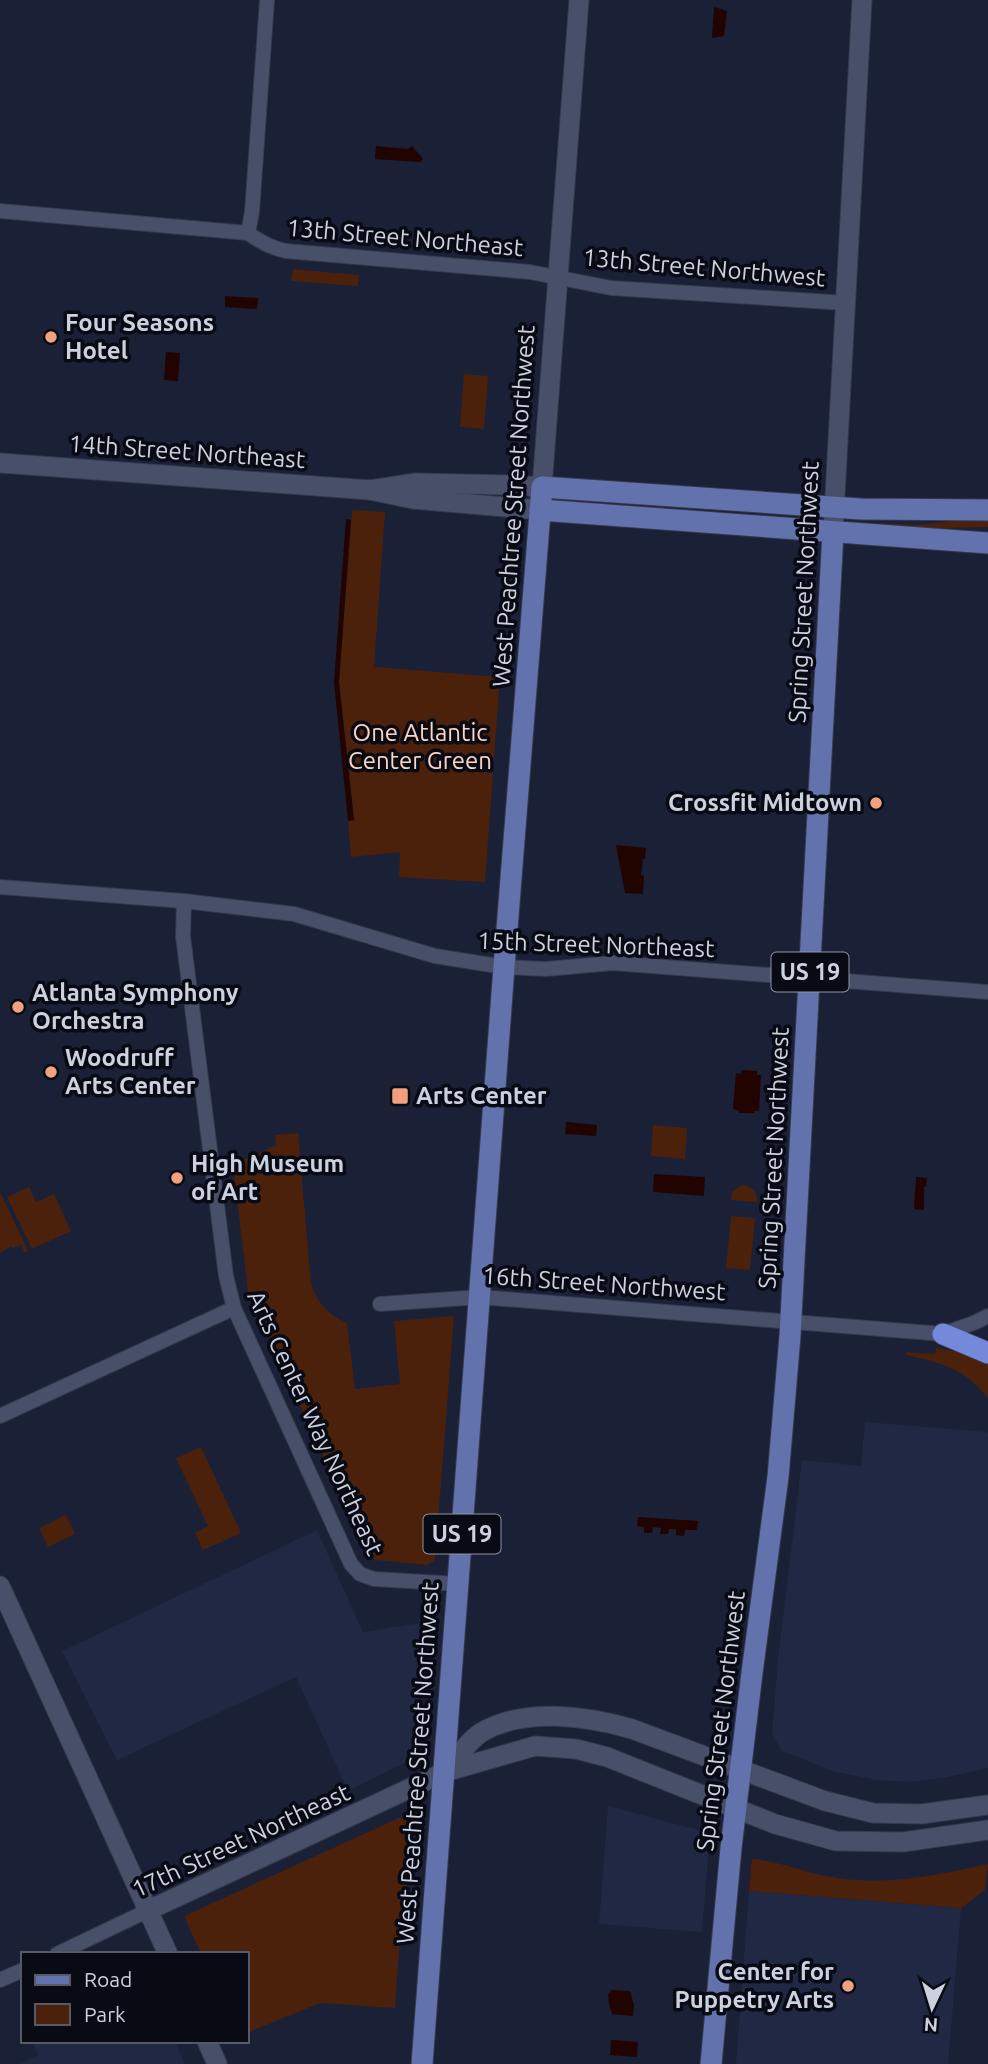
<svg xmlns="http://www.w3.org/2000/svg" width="988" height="2064" font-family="Ubuntu,sans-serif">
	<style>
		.built { fill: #202844 }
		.green { fill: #4b210c }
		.water { fill: #210300 }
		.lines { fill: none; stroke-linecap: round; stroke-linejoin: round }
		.street-casing { stroke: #35394c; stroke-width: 16 }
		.secondary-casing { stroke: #35394c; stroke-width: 21 }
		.primary-casing { stroke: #35394c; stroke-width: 23 }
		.highway-casing { stroke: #35394c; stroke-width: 23 }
		.street { stroke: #485069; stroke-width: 14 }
		.secondary { stroke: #485069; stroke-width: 19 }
		.primary { stroke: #6272ad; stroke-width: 21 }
		.highway { stroke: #7489da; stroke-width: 21 }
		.poi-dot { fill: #f1a17d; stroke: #080a14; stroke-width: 2.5 }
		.labels { text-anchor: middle; stroke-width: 7; stroke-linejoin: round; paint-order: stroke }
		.shield { fill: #080a14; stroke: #9195a3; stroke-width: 2 }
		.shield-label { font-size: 23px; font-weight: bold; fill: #ccd1e0 }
		.street-label { font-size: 24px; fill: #ccd1e0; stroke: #080a14 }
		.poi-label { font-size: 24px; font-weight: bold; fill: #ccd1e0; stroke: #080a14; text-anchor: start }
		.park-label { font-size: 24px; fill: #fed4c2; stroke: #080a14 }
	</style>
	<rect width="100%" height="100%" fill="#1a2036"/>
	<!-- built -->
	<g class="built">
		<path d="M865,1422L986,1432L988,1433V1768L948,1777L912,1782L876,1780L832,1771L781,1750L772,1733L778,1659L802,1460L861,1466Z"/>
		<path d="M317,1530L363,1632L426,1622L415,1758L348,1791L296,1677L117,1760L62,1651Z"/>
		<path d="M608,1806L710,1833L702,1932L599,1924Z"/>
		<path d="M749,1891L961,1908L948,2064H736Z"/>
		<path d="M32,2041H175L185,2064H20L38,2055Z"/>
	</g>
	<!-- green -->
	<g class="green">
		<path d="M293,269L359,275L358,286L291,281Z"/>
		<path d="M464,374L488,376L484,429L460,427Z"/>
		<path d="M352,510L385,512L374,667L500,677L485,882L399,877L400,852L351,857L348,821L354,820L339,682Z"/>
		<path d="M988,517V527L917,529L876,525L879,523L918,525Z"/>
		<path d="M653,1125L687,1128L685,1159L651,1156Z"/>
		<path d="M298,1133L311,1284C318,1303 328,1315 347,1323L355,1389L400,1384L394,1321L454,1316L435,1560L427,1565L376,1560L369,1557L248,1291L233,1165L276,1145L275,1135Z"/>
		<path d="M742,1185C752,1186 758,1192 757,1202L731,1200L732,1192Z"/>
		<path d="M29,1187L36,1202L54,1194L71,1231L32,1249L7,1197Z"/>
		<path d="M0,1192L28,1251L25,1253L21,1245L13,1248L11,1246L0,1253Z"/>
		<path d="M731,1216L755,1218L750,1270L726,1268Z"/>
		<path d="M936,1348L970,1354L988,1365V1398C964,1368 942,1363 906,1355V1352L935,1354Z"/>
		<path d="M201,1447L241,1533L203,1550L195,1533L208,1526L176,1458Z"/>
		<path d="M66,1515L75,1534L48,1547L39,1528Z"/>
		<path d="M412,1812L416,1815L410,1874L402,1910L395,2008L320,2003L247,2033V1954H201L184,1916Z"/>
		<path d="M752,1859C778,1861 801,1871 826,1876C882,1887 933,1876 988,1864V1866L985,1890L961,1908L749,1891Z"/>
	</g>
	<!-- water -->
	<g class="water">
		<path d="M714,7L727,11L724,36L712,38Z"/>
		<path d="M376,146L408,149L412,146L423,159L420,162L375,159Z"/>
		<path d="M225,296L258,298L257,309L225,307Z"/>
		<path d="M166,352L180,353L178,381L164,380Z"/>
		<path d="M346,519L351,520L339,682L354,820L348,821L334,682Z"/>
		<path d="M616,845L646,848L645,859H643L641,875L644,876L643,894L625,893Z"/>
		<path d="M742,1070L757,1071V1075H761L759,1111H754V1113H739L738,1110L733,1109L736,1073L741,1074Z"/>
		<path d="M566,1122L597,1125L596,1136L565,1134Z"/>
		<path d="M654,1174L705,1177L704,1196L653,1192Z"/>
		<path d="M916,1177L927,1178L926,1187H924V1210L914,1209Z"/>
		<path d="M638,1517L698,1521L697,1530H685L684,1536L676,1535V1529H669L668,1534H660L661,1528L653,1527L652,1533H644V1527L637,1526Z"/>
		<path d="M612,1990L630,1991L634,2005L633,2016L612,2014L609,2005L608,1994Z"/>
		<path d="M611,2040L638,2042L637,2057L610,2055Z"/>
	</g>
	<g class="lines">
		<defs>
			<g id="street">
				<path d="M0,211L248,233C260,242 271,248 286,251L530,272L611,288L846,303"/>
				<path d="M248,233L252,212L267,0"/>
				<path d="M0,887L184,901L294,914L435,956L504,967L546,969L613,963L988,992"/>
				<path d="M184,901L183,936L226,1276L234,1308L351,1564L360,1574L374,1579L458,1584"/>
				<path d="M380,1304L480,1297L943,1334L976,1322L988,1316"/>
				<path d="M0,1416L234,1308"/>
				<path d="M57,1954L149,1910"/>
				<path d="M0,1980L23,1970"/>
			</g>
			<g id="secondary">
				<path d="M0,463L370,490L413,499L540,510"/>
				<path d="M370,490L416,483L511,485L542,487L579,0"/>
				<path d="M833,532L862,0"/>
				<path d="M0,1586L168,1954"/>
				<path d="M445,1772C456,1759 467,1742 482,1732C525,1707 587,1716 632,1729L825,1801L873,1813L921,1814L988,1805"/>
				<path d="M149,1910L445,1772L535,1746L576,1749L607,1757L775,1824L836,1841L903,1842L988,1830"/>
				<path d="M207,2041L217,2064"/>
			</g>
			<g id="primary">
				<path d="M540,510L988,543"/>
				<path d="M422,2064L504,967L542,487L861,509L988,510"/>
				<path d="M711,2064L731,1848L752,1673L778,1477L790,1336L833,532"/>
			</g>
			<path id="highway" d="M943,1334L988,1353"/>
		</defs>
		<!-- street casing -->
		<use href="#street" class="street-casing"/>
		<!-- secondary casing -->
		<use href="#secondary" class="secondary-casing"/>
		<!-- primary casing -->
		<use href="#primary" class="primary-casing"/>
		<!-- highway casing -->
		<use href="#highway" class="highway-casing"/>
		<!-- street -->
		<use href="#street" class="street"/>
		<!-- secondary -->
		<use href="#secondary" class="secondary"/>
		<!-- primary -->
		<use href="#primary" class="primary"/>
		<!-- highway -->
		<use href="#highway" class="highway"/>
	</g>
	<!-- markers -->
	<g class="poi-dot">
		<circle cx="51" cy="337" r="7"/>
		<circle cx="876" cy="803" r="7"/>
		<circle cx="18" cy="1007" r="7"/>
		<circle cx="51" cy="1072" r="7"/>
		<rect x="391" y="1087" width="18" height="18" rx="3.5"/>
		<circle cx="177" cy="1178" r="7"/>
		<circle cx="848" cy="1986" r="7"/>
	</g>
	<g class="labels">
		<!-- shield labels -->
		<g class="shield">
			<rect x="771.5" y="952.5" width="77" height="39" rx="5"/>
			<rect x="423.5" y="1514.5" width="77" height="39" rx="5"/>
		</g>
		<g class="shield-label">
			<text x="810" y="980">US 19</text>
			<text x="462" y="1542">US 19</text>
		</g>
		<!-- street labels -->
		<g class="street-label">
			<text transform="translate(405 238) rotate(5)" y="8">13th Street Northeast</text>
			<text transform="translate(704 268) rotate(5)" y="8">13th Street Northwest</text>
			<text transform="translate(187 452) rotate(4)" y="8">14th Street Northeast</text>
			<text transform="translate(514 506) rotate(-86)" y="8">West Peachtree Street Northwest</text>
			<text transform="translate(804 592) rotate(-87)" y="8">Spring Street Northwest</text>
			<text transform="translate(596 945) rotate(2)" y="8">15th Street Northeast</text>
			<text transform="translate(774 1158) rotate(-87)" y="8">Spring Street Northwest</text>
			<text transform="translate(604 1284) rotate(4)" y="8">16th Street Northwest</text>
			<text transform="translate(315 1423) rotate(65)" y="8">Arts Center Way Northeast</text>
			<text transform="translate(721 1721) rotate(-83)" y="8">Spring Street Northwest</text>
			<text transform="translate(418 1763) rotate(-86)" y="8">West Peachtree Street Northwest</text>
			<text transform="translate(241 1841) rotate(-25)" y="8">17th Street Northeast</text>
		</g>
		<!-- poi labels -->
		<g class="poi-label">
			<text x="65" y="331">Four Seasons<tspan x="65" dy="28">Hotel</tspan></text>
			<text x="862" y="811" text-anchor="end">Crossfit Midtown</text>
			<text x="32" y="1001">Atlanta Symphony<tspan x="32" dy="28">Orchestra</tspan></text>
			<text x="65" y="1066">Woodruff<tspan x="65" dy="28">Arts Center</tspan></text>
			<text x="416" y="1104">Arts Center</text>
			<text x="191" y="1172">High Museum<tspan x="191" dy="28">of Art</tspan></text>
			<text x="834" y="1980" text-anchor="end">Center for<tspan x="834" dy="28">Puppetry Arts</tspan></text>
		</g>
		<!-- park labels -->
		<g class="park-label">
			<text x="420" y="741">One Atlantic<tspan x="420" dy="28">Center Green</tspan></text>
		</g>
	</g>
	<!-- legend -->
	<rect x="21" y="1952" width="228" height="91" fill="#080a14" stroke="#565a66" stroke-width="2"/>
	<rect x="35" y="1975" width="35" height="10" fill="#6272ad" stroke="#565a66" stroke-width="2"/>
	<text x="84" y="1987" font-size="21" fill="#ccd1e0">Road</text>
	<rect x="35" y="2004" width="35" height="21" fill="#4b210c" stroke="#565a66" stroke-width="2"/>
	<text x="84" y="2022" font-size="21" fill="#ccd1e0">Park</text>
	<!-- north arrow -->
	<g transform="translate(932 2008) rotate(184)" stroke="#080a14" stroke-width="5" paint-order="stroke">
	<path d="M0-5L12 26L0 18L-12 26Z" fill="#ccd1e0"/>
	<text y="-10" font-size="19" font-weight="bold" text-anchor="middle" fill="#ccd1e0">N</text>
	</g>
</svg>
